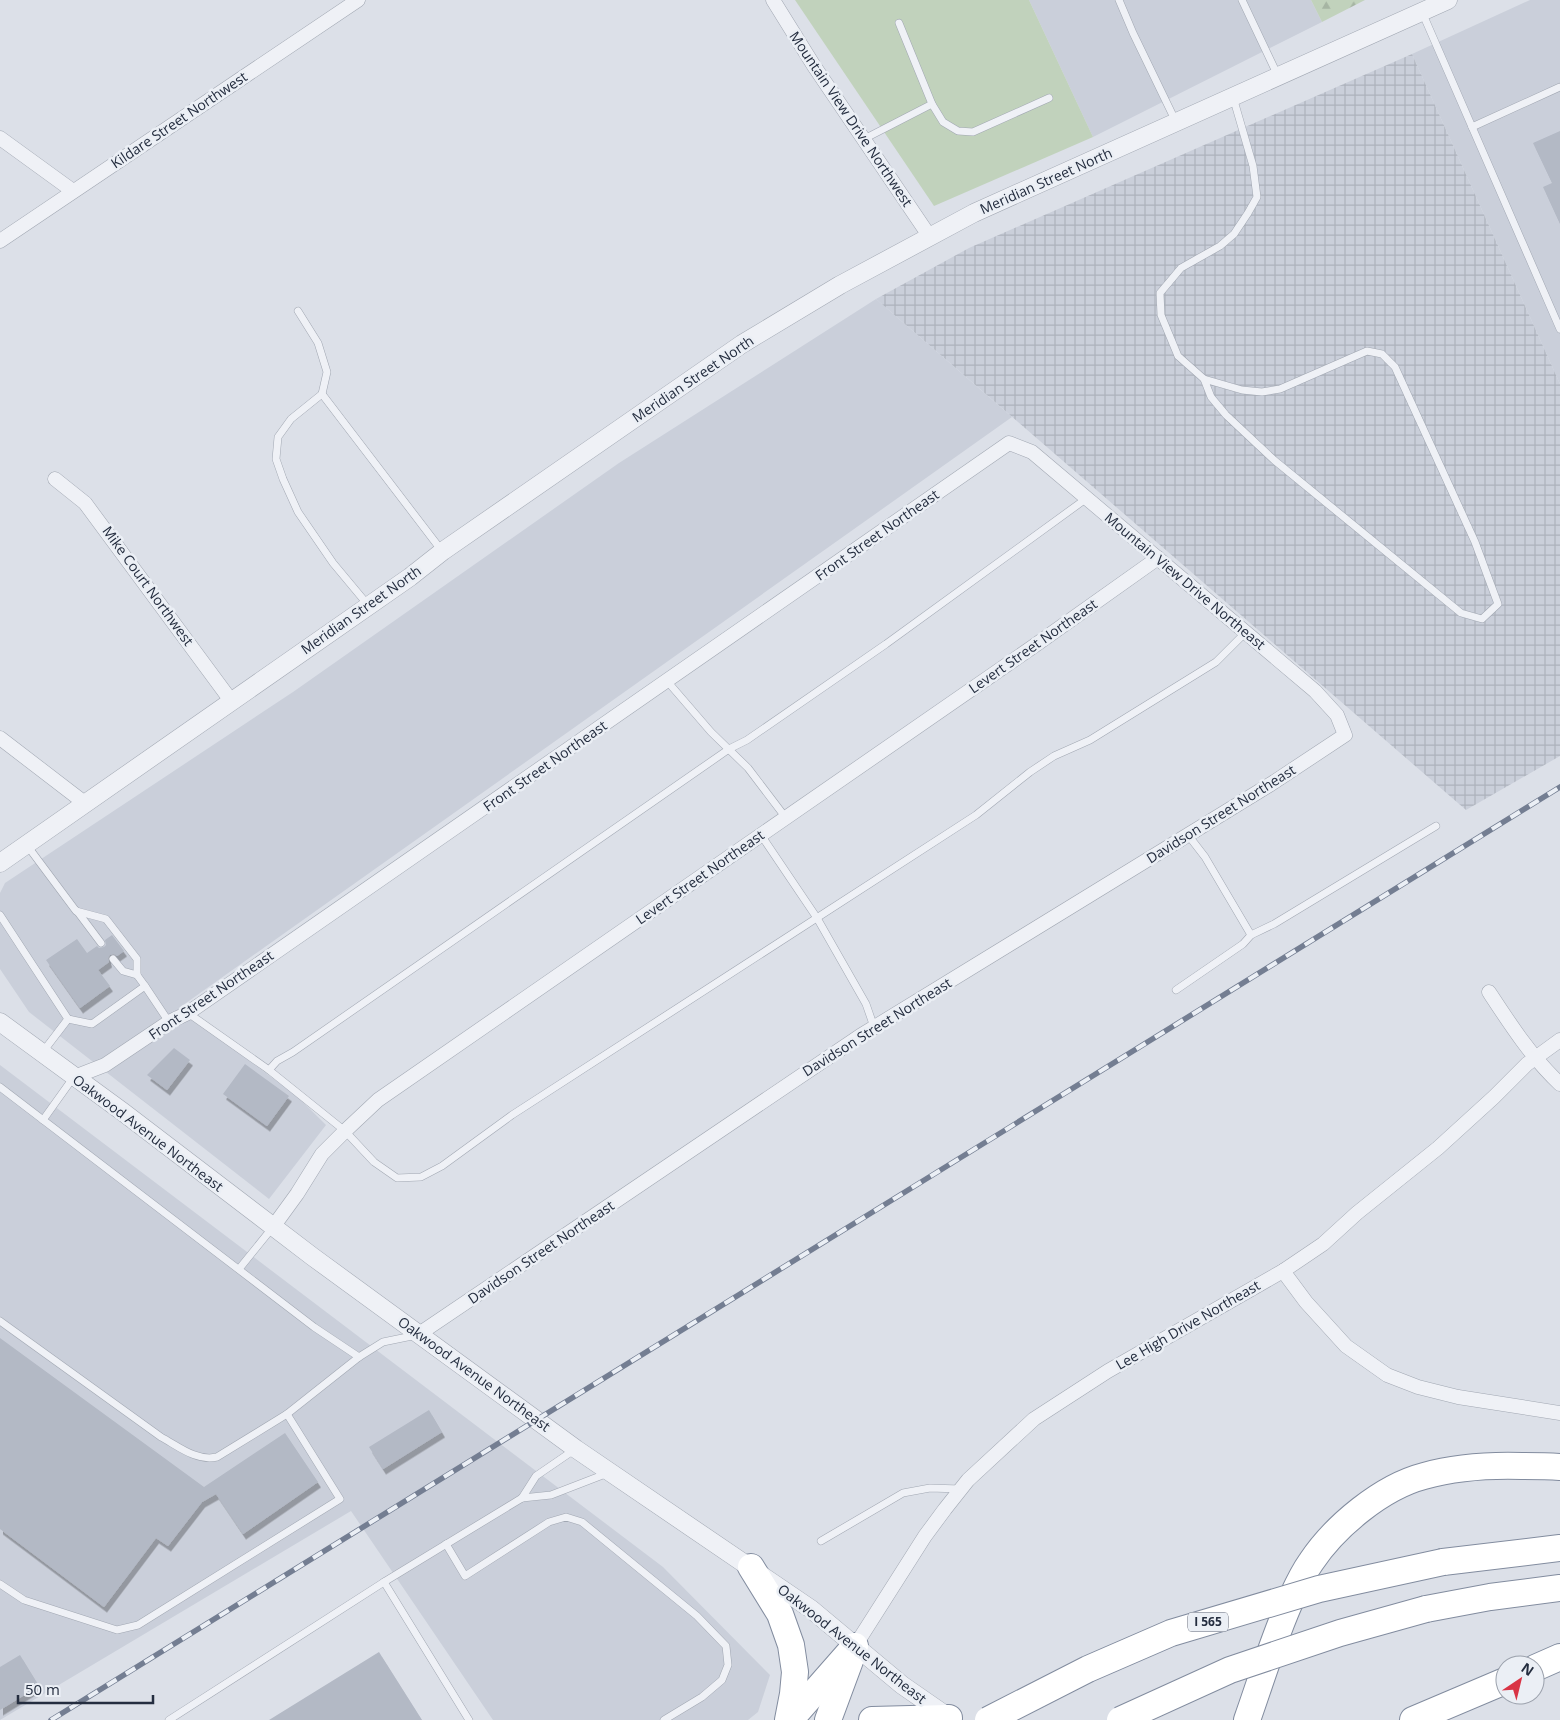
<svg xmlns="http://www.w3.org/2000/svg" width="1560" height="1720" font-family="'Open Sans',sans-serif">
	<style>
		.built { fill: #cacfda }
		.industrial { fill: url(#industrial-grid) }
		.green { fill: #c1d2bc }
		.forest { fill: url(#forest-firs) }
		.building { fill: #b3b9c5; filter: url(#shadow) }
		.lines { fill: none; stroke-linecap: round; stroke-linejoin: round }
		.service-casing { stroke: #a1a7b2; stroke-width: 8 }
		.minor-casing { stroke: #a1a7b2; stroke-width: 15 }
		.tertiary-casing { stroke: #a1a7b2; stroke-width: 19 }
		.motorway-casing { stroke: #828c9f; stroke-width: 28 }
		.service { stroke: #eff1f6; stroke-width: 7 }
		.minor { stroke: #eff1f6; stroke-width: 14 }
		.tertiary { stroke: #eff1f6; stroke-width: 18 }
		.motorway { stroke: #fff; stroke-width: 26 }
		.rail-casing { stroke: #747e92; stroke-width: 5.5 }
		.rail { stroke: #ebeff5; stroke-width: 4; stroke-dasharray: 11; stroke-linecap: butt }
		.motorway-bridge-casing { stroke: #828c9f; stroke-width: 28; stroke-linecap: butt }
		.motorway-bridge { stroke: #fff; stroke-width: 26 }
		.labels { text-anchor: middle; stroke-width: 5; stroke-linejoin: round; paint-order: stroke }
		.shield { fill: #ebeff5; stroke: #606776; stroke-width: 1 }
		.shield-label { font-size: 12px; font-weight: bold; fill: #242d3f }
		.street-label { font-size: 14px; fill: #242d3f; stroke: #ebeff5 }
	</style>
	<defs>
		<pattern id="industrial-grid" width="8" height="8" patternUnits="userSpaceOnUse" patternTransform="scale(1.25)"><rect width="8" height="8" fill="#cacfda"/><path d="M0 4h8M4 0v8" fill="none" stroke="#adb2bc"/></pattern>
		<pattern id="forest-firs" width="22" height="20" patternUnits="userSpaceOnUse" patternTransform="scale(1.25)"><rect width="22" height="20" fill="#c1d2bc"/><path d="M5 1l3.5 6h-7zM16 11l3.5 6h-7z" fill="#a6b5a3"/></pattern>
		<filter id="shadow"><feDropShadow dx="3" dy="5.5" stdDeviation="0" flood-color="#0004"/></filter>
	</defs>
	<rect width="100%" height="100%" fill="#dce0e8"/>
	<!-- built -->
	<g class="built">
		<path d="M1029,0H1311L1322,22L1093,137Z"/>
		<path d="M1530,0H1560V384L1412,54Z"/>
		<path d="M876,299L1012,417L179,1008L299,1098L326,1125L269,1199L29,1012L0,969V893L5,883L293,692L619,463Z"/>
		<path d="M0,1065L663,1567L770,1675L758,1712L748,1720H493L351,1511L0,1720Z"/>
	</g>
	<!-- industrial -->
	<path class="industrial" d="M1412,54L1560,384V756L1466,810L876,299L969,248Z"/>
	<!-- green -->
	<path class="green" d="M795,0H1029L1093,137L934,206Z"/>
	<!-- forest -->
	<path class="forest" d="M1311,0H1365L1322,22Z"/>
	<!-- building -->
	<g class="building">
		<path d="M1560,131V224L1543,187L1552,183L1533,143Z"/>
		<path d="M112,935L124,951L117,956L114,954L110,955L108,958L109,962L98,970L110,986L80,1008L46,960L77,939L87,953L97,946L99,948L104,947L106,945L105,940Z"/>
		<path d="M174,1048L190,1060L167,1090L147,1075Z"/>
		<path d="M245,1064L289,1096L267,1126L223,1094Z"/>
		<path d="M0,1338L204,1487L285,1433L318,1482L243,1534L216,1494L202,1502L168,1546L156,1538L104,1607L0,1529Z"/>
		<path d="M429,1410L442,1432L383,1469L369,1447Z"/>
		<path d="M379,1652L422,1720H269Z"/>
		<path d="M20,1655L39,1686L0,1710V1667Z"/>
	</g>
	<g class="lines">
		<defs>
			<g id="service">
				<path d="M1119,0L1133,33L1176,122"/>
				<path d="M1242,0L1278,76"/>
				<path d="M1422,12L1560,329"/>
				<path d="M932,104L943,122L958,131L973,132L1049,98"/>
				<path d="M1472,127L1560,87"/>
				<path d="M864,139L932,104L899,23"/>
				<path d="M298,311L318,343L327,372L322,394L291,419L278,437L276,459L283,479L298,512L333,563L368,605"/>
				<path d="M1367,351L1382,354L1395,367L1475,542L1498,604L1482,619L1461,613L1274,460L1226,415L1211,397L1204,379L1242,390L1262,392L1280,389Z"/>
				<path d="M1204,379L1178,356L1161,315L1160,293L1181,268L1220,246L1234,234L1248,213L1257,197L1253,166L1233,97"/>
				<path d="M322,394L442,551"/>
				<path d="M667,681L711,732L748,768L786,818"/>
				<path d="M761,835L817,918L866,1004L874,1027"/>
				<path d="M1188,835L1205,857L1251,935"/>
				<path d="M26,844L76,911L106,919L137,959V975L145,986"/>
				<path d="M77,911L101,943"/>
				<path d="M0,915L68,1019L42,1053"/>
				<path d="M113,959L123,971L137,975"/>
				<path d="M1176,990L1243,944L1251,935L1274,924L1436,826"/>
				<path d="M188,1013L269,1070L345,1131L374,1162L397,1178L421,1177L442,1166L512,1115L976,815L1030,772L1054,756L1090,740L1216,662L1246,632"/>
				<path d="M68,1019L92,1024L145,986L169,1022"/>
				<path d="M269,1070L277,1061L293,1052L729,749L747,740L886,644L1087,498"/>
				<path d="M0,1087L314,1327L359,1357"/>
				<path d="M43,1120L73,1078"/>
				<path d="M239,1269L273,1227"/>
				<path d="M0,1321L161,1437C178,1446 197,1462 217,1457L287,1414L359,1357L383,1342L417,1335"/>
				<path d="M522,1498L536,1476L574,1450"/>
				<path d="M821,1541L903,1493L930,1488L960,1489"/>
				<path d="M446,1544L465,1576L549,1522L566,1517L582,1522L697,1616L726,1646L728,1665L722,1680L702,1697L664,1720"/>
				<path d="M384,1582L469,1720"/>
				<path d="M0,1584L24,1600L117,1630L138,1625L340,1499L287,1414"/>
				<path d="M169,1720L384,1582L522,1498L551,1495L608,1473"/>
			</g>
			<g id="minor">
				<path d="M773,0L814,66L930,237"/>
				<path d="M0,138L73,191"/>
				<path d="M0,241L358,0"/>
				<path d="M55,479L85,503L232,702"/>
				<path d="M0,738L86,804"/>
				<path d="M1489,992C1510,1024 1532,1058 1560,1084"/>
				<path d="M74,1077L105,1065L169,1022L188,1013L1009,443L1032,452L1315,691L1337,715L1345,735L1271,784L860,1036L419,1334"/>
				<path d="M273,1227L297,1194L322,1154L345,1131L378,1100L1034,646L1158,558"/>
				<path d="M1283,1271L1306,1302L1346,1346L1387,1375L1418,1387L1458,1397L1560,1413"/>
				<path d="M855,1646L925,1536L945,1509L968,1480L1034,1419L1108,1371L1283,1271L1323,1244L1357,1213L1438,1148L1494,1097L1527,1064L1560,1040"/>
			</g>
			<g id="tertiary">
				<path d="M0,863L410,577L443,551L742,344L840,285L974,213L1448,0"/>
				<path d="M0,1022L123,1112L313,1257L576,1449L811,1609L902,1685L951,1719"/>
			</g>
			<g id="motorway">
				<path d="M1443,1562L1560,1548"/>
				<path d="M751,1567L780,1614L791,1645L795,1672L793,1694L788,1720"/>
				<path d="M1426,1609L1490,1597L1560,1588"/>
				<path d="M1535,1668L1560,1657"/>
				<path d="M790,1720L855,1646"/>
				<path d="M828,1720L851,1658"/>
				<path d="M872,1720L949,1718"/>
				<path d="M1247,1720C1262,1678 1274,1636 1293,1595C1298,1584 1304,1572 1311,1562C1335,1526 1382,1487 1424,1476C1456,1467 1489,1465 1522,1466C1535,1466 1547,1466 1560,1467"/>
				<path d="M1413,1720L1505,1681"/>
			</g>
		</defs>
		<!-- service casing -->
		<use href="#service" class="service-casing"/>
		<!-- minor casing -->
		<use href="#minor" class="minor-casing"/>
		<!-- tertiary casing -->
		<use href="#tertiary" class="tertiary-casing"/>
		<!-- motorway casing -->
		<use href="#motorway" class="motorway-casing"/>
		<!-- service -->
		<use href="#service" class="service"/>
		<!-- minor -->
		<use href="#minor" class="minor"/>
		<!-- tertiary -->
		<use href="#tertiary" class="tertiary"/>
		<!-- motorway -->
		<use href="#motorway" class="motorway"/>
		<defs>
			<path id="rail" d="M51,1720L1560,787"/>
		</defs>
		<!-- rail casing -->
		<use href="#rail" class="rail-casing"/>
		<!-- rail -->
		<use href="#rail" class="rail"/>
		<defs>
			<g id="motorway-bridge">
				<path d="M988,1720L1088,1669L1171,1633L1319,1589L1443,1562"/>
				<path d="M1120,1720L1230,1670L1340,1633L1426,1609"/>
			</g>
		</defs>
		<!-- motorway-bridge casing -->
		<use href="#motorway-bridge" class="motorway-bridge-casing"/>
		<!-- motorway-bridge -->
		<use href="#motorway-bridge" class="motorway-bridge"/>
	</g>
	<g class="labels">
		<!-- shield labels -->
		<rect class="shield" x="1188" y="1612.5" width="40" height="19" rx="4"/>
		<g class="shield-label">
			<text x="1208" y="1626">I 565</text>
		</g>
		<!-- street labels -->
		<g class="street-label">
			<text transform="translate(851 119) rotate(56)" y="5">Mountain View Drive Northwest</text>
			<text transform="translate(179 120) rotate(-34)" y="5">Kildare Street Northwest</text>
			<text transform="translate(1046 181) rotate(-24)" y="5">Meridian Street North</text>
			<text transform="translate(693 379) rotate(-34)" y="5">Meridian Street North</text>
			<text transform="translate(877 535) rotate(-35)" y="5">Front Street Northeast</text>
			<text transform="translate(1185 581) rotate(40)" y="5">Mountain View Drive Northeast</text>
			<text transform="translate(148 586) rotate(54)" y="5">Mike Court Northwest</text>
			<text transform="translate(361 610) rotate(-35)" y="5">Meridian Street North</text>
			<text transform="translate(1033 646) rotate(-35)" y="5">Levert Street Northeast</text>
			<text transform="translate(545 766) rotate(-35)" y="5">Front Street Northeast</text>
			<text transform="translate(1221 814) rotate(-32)" y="5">Davidson Street Northeast</text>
			<text transform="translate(700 877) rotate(-35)" y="5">Levert Street Northeast</text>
			<text transform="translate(211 995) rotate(-34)" y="5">Front Street Northeast</text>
			<text transform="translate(877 1027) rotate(-32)" y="5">Davidson Street Northeast</text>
			<text transform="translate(148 1133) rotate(37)" y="5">Oakwood Avenue Northeast</text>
			<text transform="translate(541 1252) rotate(-34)" y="5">Davidson Street Northeast</text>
			<text transform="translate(1188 1325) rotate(-30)" y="5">Lee High Drive Northeast</text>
			<text transform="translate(474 1374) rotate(36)" y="5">Oakwood Avenue Northeast</text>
			<text transform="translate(852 1644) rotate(38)" y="5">Oakwood Avenue Northeast</text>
		</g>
	</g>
	<!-- north arrow -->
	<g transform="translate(1520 1680) rotate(35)"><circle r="24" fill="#ebeff5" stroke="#9ba1ac"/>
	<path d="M0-4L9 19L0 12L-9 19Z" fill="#d93445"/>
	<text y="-8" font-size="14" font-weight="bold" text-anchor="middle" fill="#242d3f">N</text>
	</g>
	<!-- scale -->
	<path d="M18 1695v8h135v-8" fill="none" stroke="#242d3f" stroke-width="2.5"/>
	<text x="25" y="1695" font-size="15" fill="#242d3f" stroke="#ebeff5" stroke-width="4" paint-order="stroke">50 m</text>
</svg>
